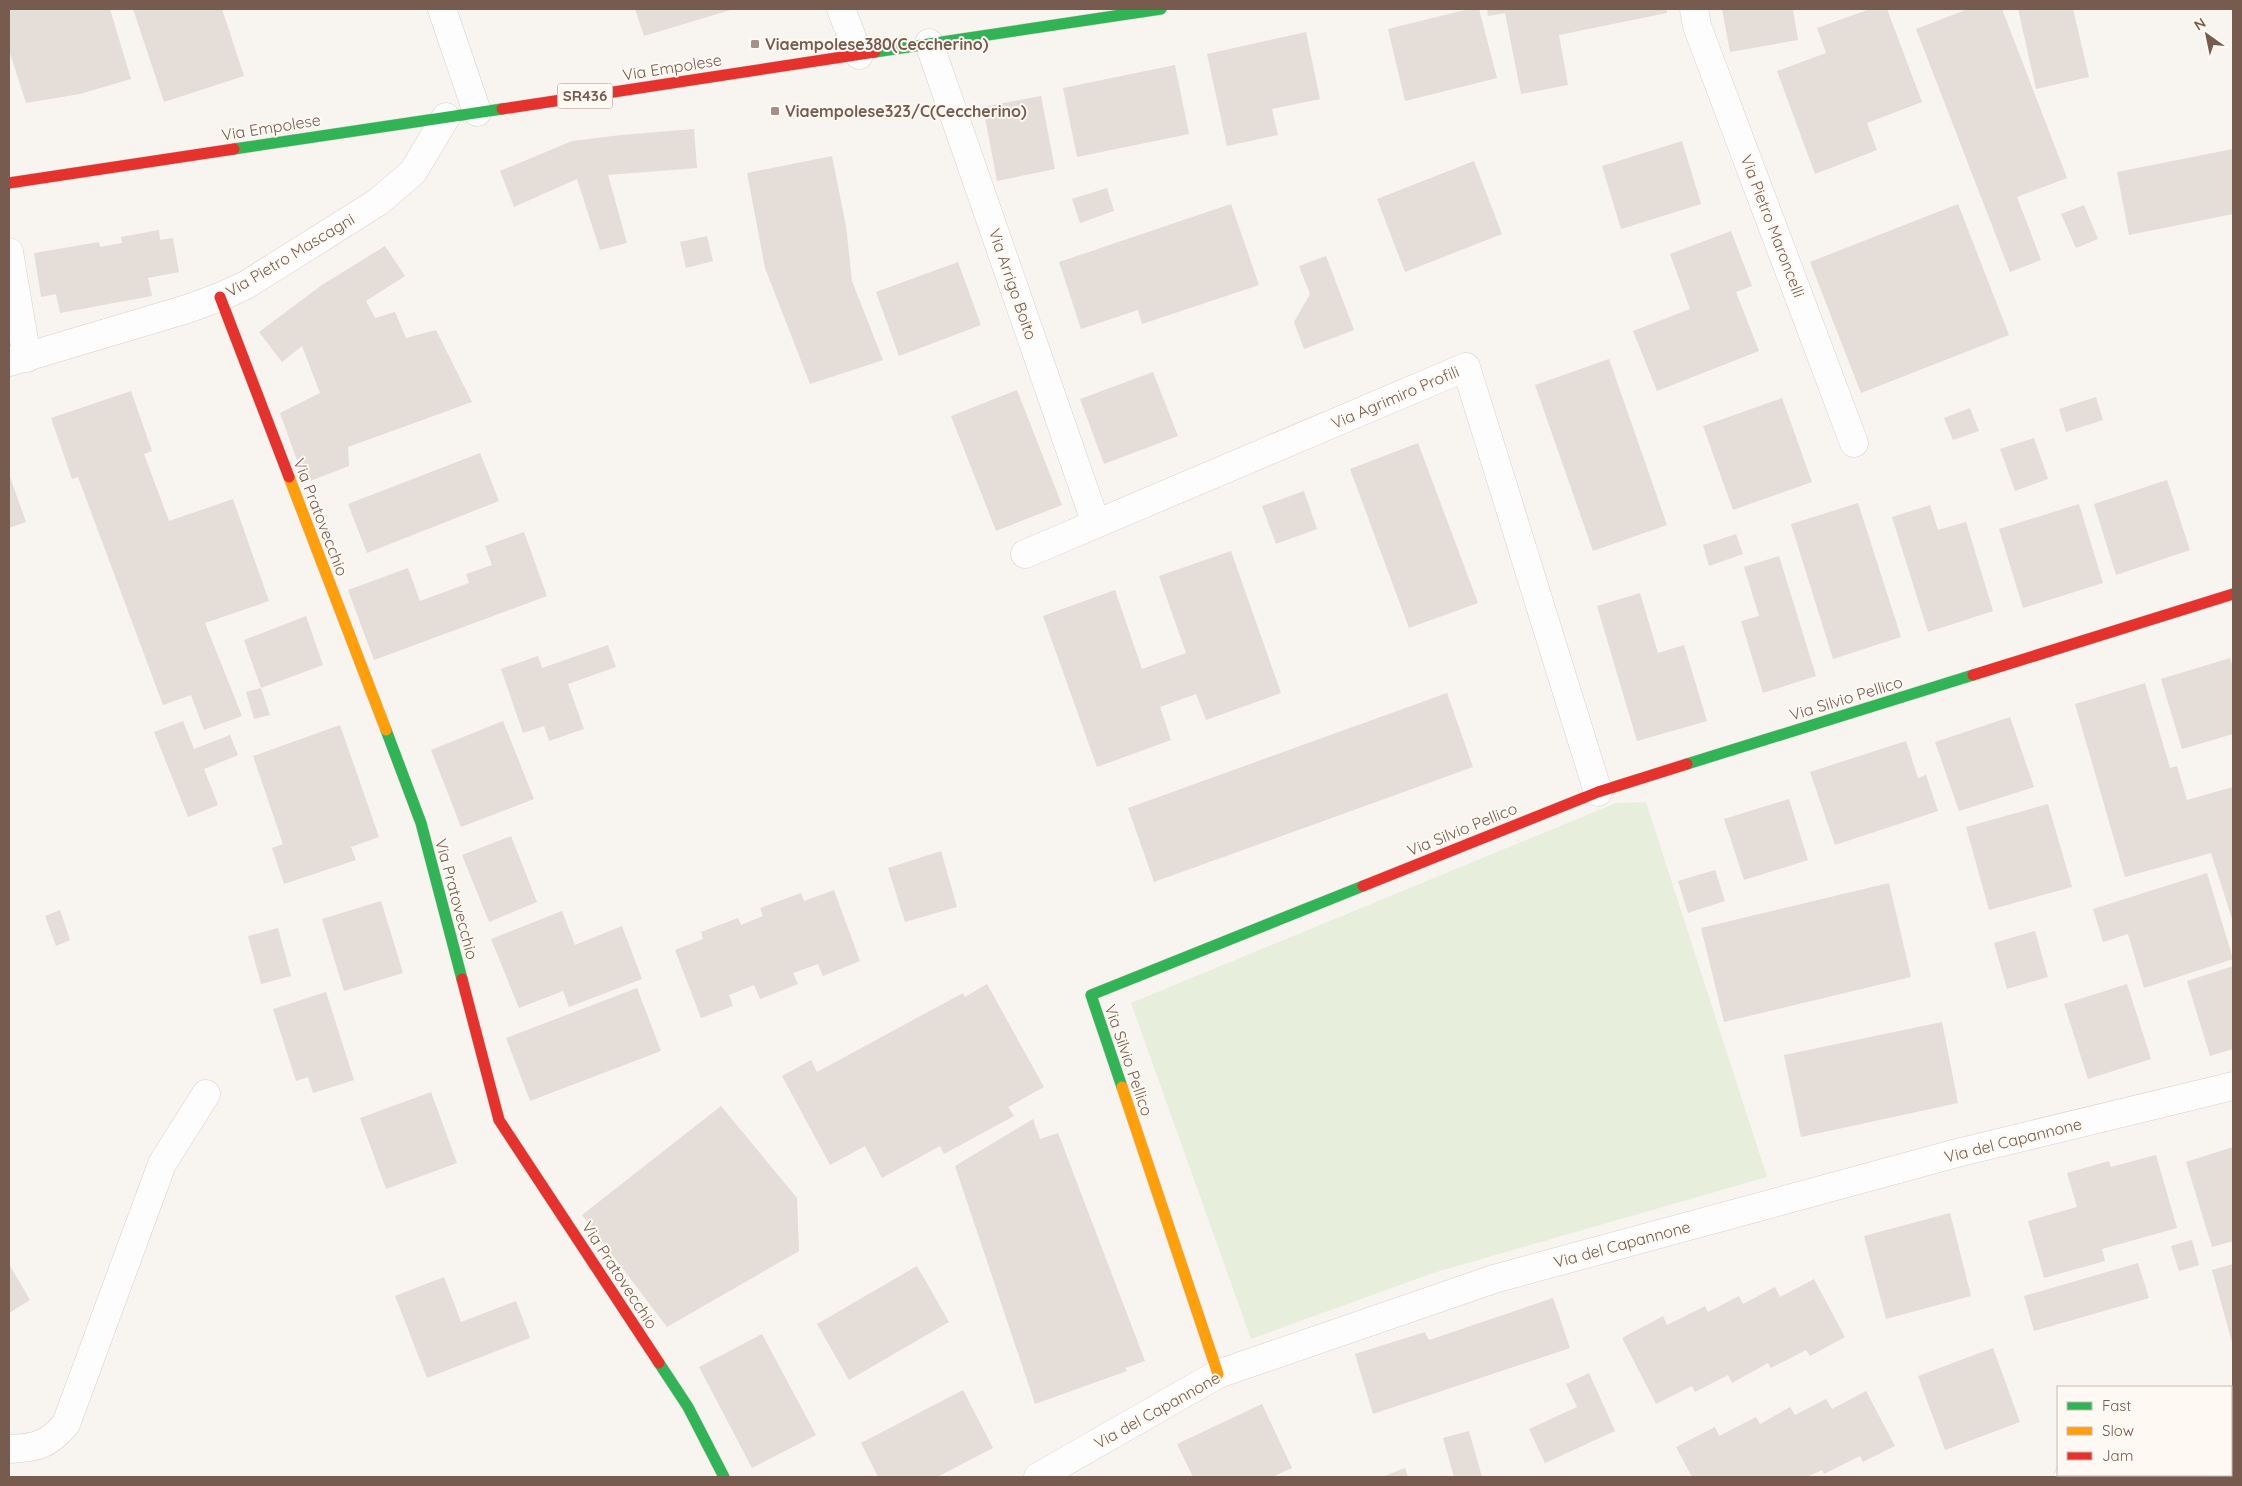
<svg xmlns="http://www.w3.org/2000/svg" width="2242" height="1486" font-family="Quicksand,sans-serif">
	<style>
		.green { fill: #e7eedb }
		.building { fill: #e5ddd7 }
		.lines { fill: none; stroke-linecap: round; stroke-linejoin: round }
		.street-casing { stroke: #d8d1cd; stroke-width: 29 }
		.fast-casing { stroke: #d8d0cb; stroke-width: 12 }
		.slow-casing { stroke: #d8d0cb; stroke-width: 12 }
		.jam-casing { stroke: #d8d0cb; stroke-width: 12 }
		.street { stroke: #fefdfd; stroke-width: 28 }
		.fast { stroke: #30b455; stroke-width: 11 }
		.slow { stroke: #ff9f0a; stroke-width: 11 }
		.jam { stroke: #e5322d; stroke-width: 11 }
		.poi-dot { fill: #a49187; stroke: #fef9f2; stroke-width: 2 }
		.labels { text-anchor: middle; stroke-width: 4; stroke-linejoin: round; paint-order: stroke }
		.shield { fill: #fef9f2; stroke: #a08a80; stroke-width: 1 }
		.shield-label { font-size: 15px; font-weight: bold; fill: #775b4f }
		.poi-label { font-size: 16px; font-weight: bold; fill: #775b4f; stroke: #fef9f2; text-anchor: start }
		.street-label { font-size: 16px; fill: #775b4f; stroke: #fef9f2 }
	</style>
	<rect width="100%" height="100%" fill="#f8f4f0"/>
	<!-- green -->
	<path class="green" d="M1646,802L1767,1177L1433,1273L1251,1339L1131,1003L1616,803Z"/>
	<!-- building -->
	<g class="building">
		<path d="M9,9H110L131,79L80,94L26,103L9,50Z"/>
		<path d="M133,9H222L244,76L164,102Z"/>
		<path d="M635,9H734L644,36Z"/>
		<path d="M1469,9H1479L1497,78L1405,101L1388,29Z"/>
		<path d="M1487,9H1666L1667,13L1559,35L1568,85L1521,94L1505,13L1488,16Z"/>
		<path d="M1722,9H1793L1798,40L1730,52Z"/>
		<path d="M1870,9H1887L1922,102L1867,123L1877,150L1815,174L1777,71L1826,53L1817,28Z"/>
		<path d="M1968,9H2002L2067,178L2017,197L2041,260L2010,272L1916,29Z"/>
		<path d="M2018,9H2073L2089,77L2036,89Z"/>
		<path d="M1306,32L1320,99L1272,109L1278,135L1227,146L1207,54Z"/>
		<path d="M1175,65L1189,134L1077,157L1063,88Z"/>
		<path d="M1041,96L1055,169L997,181L983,107Z"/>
		<path d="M694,129L697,168L608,175L627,243L600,250L577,179L514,207L500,171L572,141L621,135Z"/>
		<path d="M1682,141L1701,204L1621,229L1602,166Z"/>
		<path d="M2233,149V214L2129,235L2117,172Z"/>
		<path d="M832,156L846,226L852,281L883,360L810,384L765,268L747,173Z"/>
		<path d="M1474,161L1502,234L1405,272L1377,199Z"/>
		<path d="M1107,188L1114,211L1080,223L1072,199Z"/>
		<path d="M1231,204L1259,285L1142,324L1138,310L1081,329L1059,262Z"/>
		<path d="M1958,204L2009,335L1861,393L1810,262Z"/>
		<path d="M2084,205L2098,239L2076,248L2061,214Z"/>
		<path d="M159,230L160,240L173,238L179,272L148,278L152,296L60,313L56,294L41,297L34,253L99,242L100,247L122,243L121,237Z"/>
		<path d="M1731,231L1752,286L1736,292L1759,351L1657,391L1633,331L1690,309L1670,254Z"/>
		<path d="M707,236L713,261L686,268L680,242Z"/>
		<path d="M385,246L405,276L366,301L375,318L395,312L406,338L436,330L472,402L348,447L349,466L305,483L280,413L320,393L302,346L282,362L259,332L322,285Z"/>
		<path d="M1326,256L1354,330L1304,349L1294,322L1310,294L1299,266Z"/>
		<path d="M958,262L981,325L899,356L876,292Z"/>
		<path d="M1609,359L1667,525L1593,551L1535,385Z"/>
		<path d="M1153,372L1178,436L1104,464L1080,399Z"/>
		<path d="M1017,390L1062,505L996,531L951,416Z"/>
		<path d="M131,391L152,451L144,454L169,521L233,499L269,601L205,623L242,716L204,730L191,695L163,705L78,477L72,479L51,418Z"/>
		<path d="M2096,397L2103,420L2066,432L2059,409Z"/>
		<path d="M1782,398L1812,482L1733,510L1703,426Z"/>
		<path d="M1970,408L1979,431L1953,440L1944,418Z"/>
		<path d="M2034,438L2048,479L2015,491L2000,449Z"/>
		<path d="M1418,443L1478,603L1409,628L1350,469Z"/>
		<path d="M480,453L499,501L367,553L348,504Z"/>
		<path d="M9,474L26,522L9,528Z"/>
		<path d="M2167,480L2190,550L2116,575L2094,504Z"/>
		<path d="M1304,491L1317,529L1276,544L1262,506Z"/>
		<path d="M1858,503L1901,637L1833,659L1791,524Z"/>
		<path d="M2079,504L2103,583L2023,608L1999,529Z"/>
		<path d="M1930,505L1938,530L1966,522L1993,611L1928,632L1892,517Z"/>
		<path d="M524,532L547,596L374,660L348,590L408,568L420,601L469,583L466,574L492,565L485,546Z"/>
		<path d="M1736,534L1743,554L1709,566L1703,545Z"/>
		<path d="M1231,551L1281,693L1206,720L1196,694L1160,707L1171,740L1097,767L1043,616L1115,590L1142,669L1186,653L1159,576Z"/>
		<path d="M1779,556L1816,676L1763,693L1741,621L1759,616L1744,567Z"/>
		<path d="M1640,593L1658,653L1684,645L1707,721L1637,741L1597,606Z"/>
		<path d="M306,616L323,665L261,688L244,640Z"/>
		<path d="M608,645L616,667L568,684L584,729L549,741L544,726L523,733L501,669L538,656L542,668Z"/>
		<path d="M2230,658L2233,667V734L2182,749L2161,679Z"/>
		<path d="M2145,683L2170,768L2177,766L2187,800L2233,787V922L2211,853L2125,877L2075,704Z"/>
		<path d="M261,688L270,715L254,719L246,692Z"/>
		<path d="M1447,693L1473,767L1154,882L1128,808Z"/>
		<path d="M2010,717L2034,787L1959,811L1935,742Z"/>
		<path d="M183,721L194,749L230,735L238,755L204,769L218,805L188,817L154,732Z"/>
		<path d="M503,721L534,799L461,827L431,750Z"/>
		<path d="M340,725L379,837L351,847L356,860L284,884L272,848L283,844L253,756Z"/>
		<path d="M1906,741L1918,778L1926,775L1938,811L1835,845L1810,772Z"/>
		<path d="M1789,799L1808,860L1744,880L1724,819Z"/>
		<path d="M2048,804L2072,887L1989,910L1966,827Z"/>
		<path d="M511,836L537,902L489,922L462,855Z"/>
		<path d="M941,851L957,907L905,922L888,868Z"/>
		<path d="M1715,870L1725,901L1688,913L1678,881Z"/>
		<path d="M2207,873L2233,959L2144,988L2128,934L2103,942L2093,909Z"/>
		<path d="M1889,883L1911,977L1724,1022L1701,928Z"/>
		<path d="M834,890L860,961L823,976L818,964L793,973L798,984L760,999L754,985L729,995L733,1006L701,1018L675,950L703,939L701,932L738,918L741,925L763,916L760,908L801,893L804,901Z"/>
		<path d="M381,901L403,973L344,991L322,919Z"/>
		<path d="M60,910L70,940L56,946L45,916Z"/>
		<path d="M562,911L575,945L622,926L642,979L569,1007L563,991L519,1008L491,939Z"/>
		<path d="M278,928L291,976L261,984L248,936Z"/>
		<path d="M2035,931L2048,977L2007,989L1994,943Z"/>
		<path d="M2233,966V1049L2210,1056L2187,981Z"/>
		<path d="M987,984L1044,1087L1008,1107L1014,1116L944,1154L940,1146L882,1178L865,1146L830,1165L782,1076L811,1060L817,1072L963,993L965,997Z"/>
		<path d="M2127,984L2151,1059L2088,1079L2064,1004Z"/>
		<path d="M637,988L661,1051L530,1101L506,1038Z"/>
		<path d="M326,992L354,1080L313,1093L308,1077L296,1081L273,1009Z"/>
		<path d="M1942,1022L1958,1103L1801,1137L1784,1055Z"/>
		<path d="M431,1092L457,1163L386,1189L360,1118Z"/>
		<path d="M721,1106L797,1198L799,1251L667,1327L582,1215Z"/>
		<path d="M1033,1119L1040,1139L1058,1133L1145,1361L1125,1368L1127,1371L1035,1404L955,1166Z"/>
		<path d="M2233,1147V1241L2212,1247L2186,1162Z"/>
		<path d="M2156,1155L2177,1228L2102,1249L2105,1261L2044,1278L2028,1221L2077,1207L2067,1173L2109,1161L2111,1167Z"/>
		<path d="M1950,1213L1971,1296L1886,1319L1864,1236Z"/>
		<path d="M2192,1240L2199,1265L2179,1271L2171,1246Z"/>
		<path d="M2138,1263L2149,1298L2034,1331L2024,1296Z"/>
		<path d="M9,1264L30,1300L9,1313Z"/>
		<path d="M2233,1264V1346L2212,1270Z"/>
		<path d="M917,1266L949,1322L849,1380L817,1324Z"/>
		<path d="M444,1277L461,1322L516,1301L530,1338L427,1378L395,1296Z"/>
		<path d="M1814,1279L1845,1337L1810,1356L1806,1350L1771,1368L1768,1363L1732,1383L1728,1375L1695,1392L1692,1386L1656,1404L1622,1338L1663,1316L1667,1325L1705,1306L1708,1312L1739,1296L1743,1304L1775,1287L1780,1297Z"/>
		<path d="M1553,1298L1570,1348L1373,1414L1355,1354L1425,1332L1429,1340Z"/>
		<path d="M762,1334L816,1435L752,1468L699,1367Z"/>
		<path d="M1993,1348L2020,1422L1945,1450L1918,1376Z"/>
		<path d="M1589,1373L1615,1431L1545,1463L1529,1429L1577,1407L1566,1384Z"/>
		<path d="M963,1390L993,1448L937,1477H878L861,1443Z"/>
		<path d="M1866,1391L1895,1446L1863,1462L1860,1456L1824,1474L1822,1470L1807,1477H1692L1676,1447L1715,1427L1719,1436L1756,1417L1760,1424L1790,1407L1795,1415L1826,1399L1832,1409Z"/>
		<path d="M1262,1404L1292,1468L1272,1477H1193L1177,1444Z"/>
		<path d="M1469,1431L1482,1477H1454L1443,1438Z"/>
		<path d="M1405,1468L1408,1477H1382Z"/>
	</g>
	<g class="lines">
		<defs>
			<g id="street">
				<path d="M442,9L477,112"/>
				<path d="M841,9L859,55"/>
				<path d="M1694,9L1697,26L1854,443"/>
				<path d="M929,43L1096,524"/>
				<path d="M9,252L27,358"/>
				<path d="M9,362L187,309L220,297L246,285L378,202L413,172L446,117"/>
				<path d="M1025,554L1466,367L1598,792"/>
				<path d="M2231,1417L2233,1416"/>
				<path d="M9,1449C36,1448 48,1445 66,1424L162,1164L206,1094"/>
				<path d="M1038,1477L1218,1374L1494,1279L1957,1153L2233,1086"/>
				<path d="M2068,1477L2075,1475"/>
			</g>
			<g id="fast">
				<path d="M875,52L1161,9"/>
				<path d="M234,149L502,109"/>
				<path d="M386,730L421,823L462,979"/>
				<path d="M1687,764L1973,675"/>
				<path d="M1122,1087L1091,995L1363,886"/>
				<path d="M659,1363L688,1407L724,1477"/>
			</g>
			<g id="slow">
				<path d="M289,477L386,730"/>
				<path d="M1122,1087L1218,1374"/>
			</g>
			<g id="jam">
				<path d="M502,109L875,52"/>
				<path d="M9,183L234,149"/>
				<path d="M220,297L289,477"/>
				<path d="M1973,675L2233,594"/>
				<path d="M1363,886L1598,792L1687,764"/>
				<path d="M462,979L499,1120L659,1363"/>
			</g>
		</defs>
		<!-- street casing -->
		<use href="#street" class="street-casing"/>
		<!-- fast casing -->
		<use href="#fast" class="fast-casing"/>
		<!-- slow casing -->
		<use href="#slow" class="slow-casing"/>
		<!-- jam casing -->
		<use href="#jam" class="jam-casing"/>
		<!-- street -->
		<use href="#street" class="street"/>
		<!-- fast -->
		<use href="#fast" class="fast"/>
		<!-- slow -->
		<use href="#slow" class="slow"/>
		<!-- jam -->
		<use href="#jam" class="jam"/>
	</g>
	<!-- markers -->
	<g class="poi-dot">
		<rect x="750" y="39" width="10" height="10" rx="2.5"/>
		<rect x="770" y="106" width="10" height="10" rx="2.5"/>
	</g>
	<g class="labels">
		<!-- shield labels -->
		<rect class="shield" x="557.5" y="83.5" width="55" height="25" rx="4"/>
		<g class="shield-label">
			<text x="585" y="101">SR436</text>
		</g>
		<!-- poi labels -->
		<g class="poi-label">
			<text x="765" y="50">Viaempolese380(Ceccherino)</text>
			<text x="785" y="117">Viaempolese323/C(Ceccherino)</text>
		</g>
		<!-- street labels -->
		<g class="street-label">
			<text transform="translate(672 67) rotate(-9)" y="6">Via Empolese</text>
			<text transform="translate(271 127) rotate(-9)" y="6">Via Empolese</text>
			<text transform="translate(1773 226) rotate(69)" y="6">Via Pietro Maroncelli</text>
			<text transform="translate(290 255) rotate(-31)" y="6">Via Pietro Mascagni</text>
			<text transform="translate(1013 284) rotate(71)" y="6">Via Arrigo Boito</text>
			<text transform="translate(1395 397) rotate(-23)" y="6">Via Agrimiro Profili</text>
			<text transform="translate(321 517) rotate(69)" y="6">Via Pratovecchio</text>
			<text transform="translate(1846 698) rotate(-17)" y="6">Via Silvio Pellico</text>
			<text transform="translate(1462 829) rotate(-22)" y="6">Via Silvio Pellico</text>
			<text transform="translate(457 899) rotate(75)" y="6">Via Pratovecchio</text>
			<text transform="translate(1129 1060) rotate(71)" y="6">Via Silvio Pellico</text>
			<text transform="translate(2013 1140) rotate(-14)" y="6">Via del Capannone</text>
			<text transform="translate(1622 1244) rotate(-15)" y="6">Via del Capannone</text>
			<text transform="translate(620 1275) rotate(57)" y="6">Via Pratovecchio</text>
			<text transform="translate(1157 1410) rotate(-29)" y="6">Via del Capannone</text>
		</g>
	</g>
	<!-- border -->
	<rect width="2242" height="1486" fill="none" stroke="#775b4f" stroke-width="20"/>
	<!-- legend -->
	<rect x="2057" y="1386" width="175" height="90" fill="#fef9f2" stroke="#c8bab1"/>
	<rect x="2067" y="1402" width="25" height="8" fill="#30b455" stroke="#c8bab1"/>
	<text x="2102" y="1411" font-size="15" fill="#775b4f">Fast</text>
	<rect x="2067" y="1427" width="25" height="8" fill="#ff9f0a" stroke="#c8bab1"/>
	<text x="2102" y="1436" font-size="15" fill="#775b4f">Slow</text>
	<rect x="2067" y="1452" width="25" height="8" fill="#e5322d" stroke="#c8bab1"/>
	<text x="2102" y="1461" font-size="15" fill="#775b4f">Jam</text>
	<!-- north arrow -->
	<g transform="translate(2207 35) rotate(327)" stroke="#fef9f2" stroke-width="4" paint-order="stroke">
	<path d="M0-4L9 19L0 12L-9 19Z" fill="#775b4f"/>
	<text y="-8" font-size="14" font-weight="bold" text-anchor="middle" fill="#775b4f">N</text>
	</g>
</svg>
